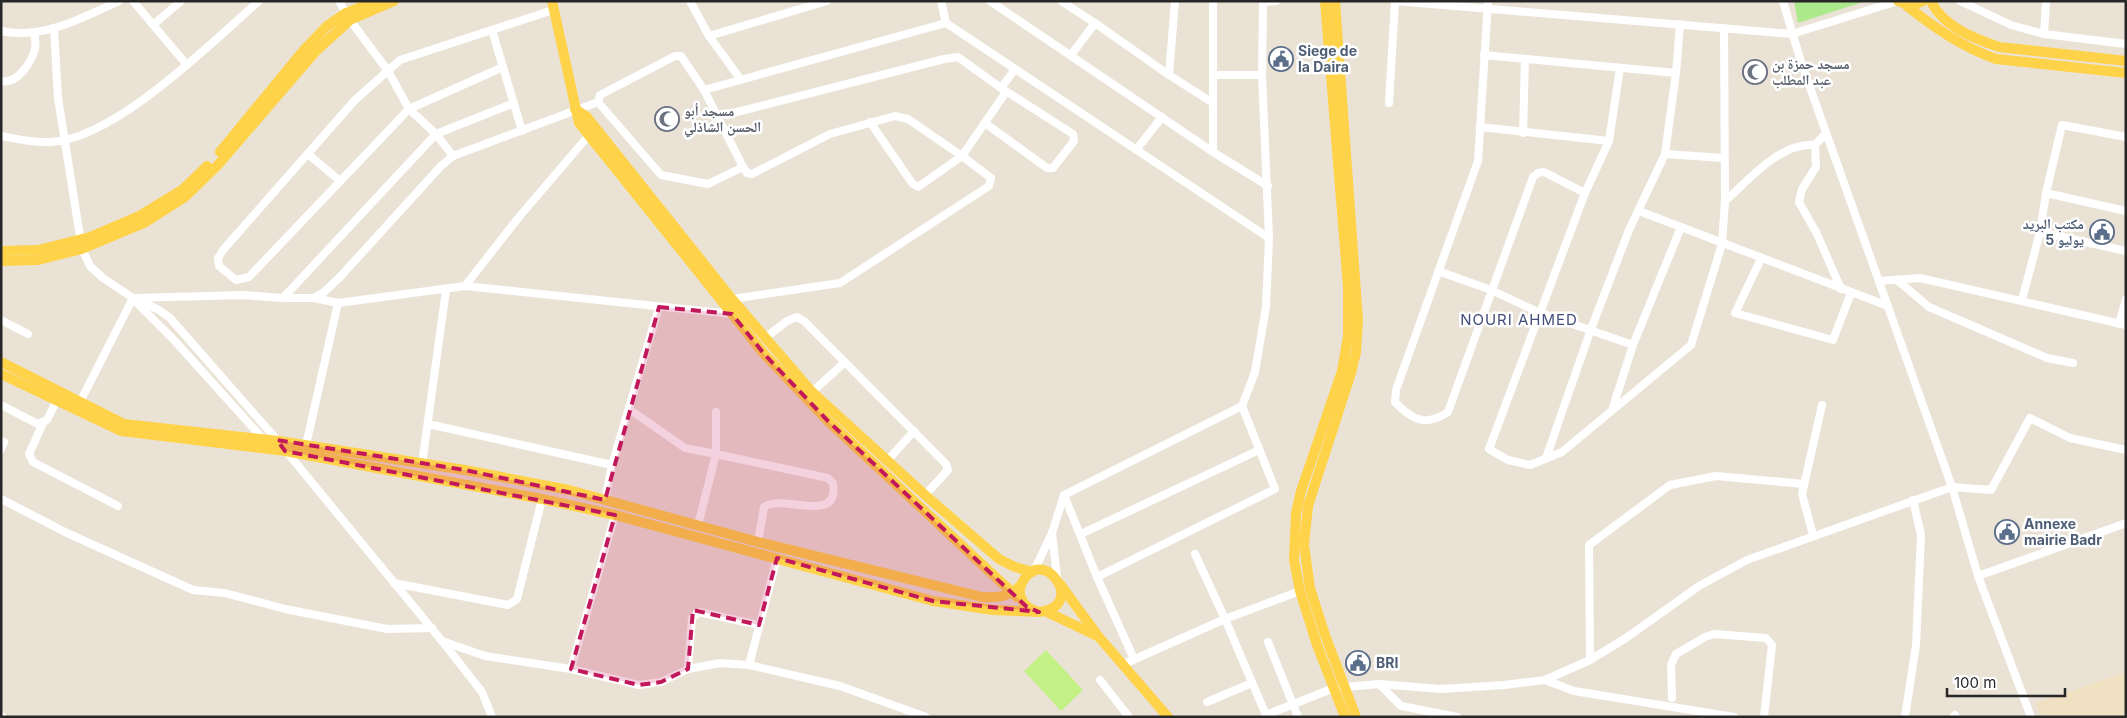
<svg xmlns="http://www.w3.org/2000/svg" width="2127" height="718" font-family="Inter,'Noto Naskh Arabic',sans-serif">
	<style>
		.education { fill: #f0e1c3 }
		.green { fill: #ace88c }
		.pitch { fill: #c4f186 }
		.lines { fill: none; stroke-linecap: round; stroke-linejoin: round }
		.minor { stroke: #fff; stroke-width: 8 }
		.major { stroke: #fed349; stroke-width: 10 }
		.marked { fill: #c2185b; fill-opacity: 0.2; stroke: #c2185b; stroke-width: 4; stroke-dasharray: 10 6; stroke-linejoin: round }
		.labels { text-anchor: middle; stroke-width: 5; stroke-linejoin: round; paint-order: stroke }
		.service-label { font-size: 14px; font-weight: bold; fill: #4e5e75; stroke: #fff; text-anchor: start }
		.worship-label { font-size: 14px; font-weight: bold; fill: #5b616d; stroke: #fff; text-anchor: start }
		.neighbourhood-label { font-size: 15px; letter-spacing: 1px; fill: #444e7b; stroke: #fff }
	</style>
	<rect width="100%" height="100%" fill="#ebe2d6"/>
	<!-- education -->
	<path class="education" d="M2126,672V717H2041L2036,703Z"/>
	<!-- green -->
	<path class="green" d="M1794,1H1866L1798,23Z"/>
	<!-- pitch -->
	<path class="pitch" d="M1046,650L1083,690L1061,711L1024,671Z"/>
	<g class="lines">
		<!-- minor -->
		<g class="minor">
			<path d="M133,1L187,65"/>
			<path d="M339,1L350,20L388,71L409,109L436,134L453,156"/>
			<path d="M690,1L709,36"/>
			<path d="M941,1L946,23L1269,238"/>
			<path d="M990,1L1213,152L1268,186"/>
			<path d="M1061,1L1095,23"/>
			<path d="M1213,1V152"/>
			<path d="M1395,1L1792,34L1898,1"/>
			<path d="M1488,1L1478,161L1396,390L1395,402C1412,420 1426,427 1448,412L1533,177L1538,173L1544,172L1585,193"/>
			<path d="M1783,1L1801,62L1952,487L1978,576L2031,717"/>
			<path d="M1960,1L2011,25L2044,34L2126,44"/>
			<path d="M1263,2L1276,1"/>
			<path d="M153,25L181,1"/>
			<path d="M54,28L58,98L82,249L90,266L103,278L133,298L159,310L170,318L277,440L442,641L482,692L492,717"/>
			<path d="M492,30L522,131"/>
			<path d="M1,31C42,40 82,18 119,1"/>
			<path d="M2044,34L2046,1"/>
			<path d="M1071,55L1095,23L1169,75L1213,103"/>
			<path d="M1484,55L1676,73"/>
			<path d="M675,56H681L704,90L743,167L708,184L661,175L598,102L600,95Z"/>
			<path d="M503,67L409,109L249,277L236,280L219,266L218,258L223,250L355,100L400,60L553,10"/>
			<path d="M1169,75L1175,1"/>
			<path d="M1213,75H1262"/>
			<path d="M741,80L709,36L827,1"/>
			<path d="M1,81C17,85 31,63 35,49C36,44 35,38 34,33"/>
			<path d="M1001,88L1015,69"/>
			<path d="M704,90L946,23"/>
			<path d="M1389,103L1395,1"/>
			<path d="M733,113L944,59L958,57L1001,88L1073,134L1074,141L1053,168H1047L985,123"/>
			<path d="M870,122L912,183L918,187L962,156L1006,92"/>
			<path d="M1480,127L1609,141L1585,193L1489,449L1508,460L1530,465L1562,452L1691,345L1722,244L1725,201L1724,28"/>
			<path d="M1523,133L1525,59"/>
			<path d="M1826,133L1815,145L1816,167L1802,189L1799,202L1817,234L1841,289"/>
			<path d="M1,136C17,139 34,143 50,142C114,140 211,43 259,1"/>
			<path d="M1609,141L1620,68"/>
			<path d="M1136,150L1162,117"/>
			<path d="M308,154L340,181"/>
			<path d="M1665,154L1676,73L1680,24"/>
			<path d="M2046,193L2126,211"/>
			<path d="M1725,201C1749,180 1780,142 1815,145"/>
			<path d="M1639,211L1888,306"/>
			<path d="M2040,232L2126,251"/>
			<path d="M1761,259L1735,313L1833,340L1851,293"/>
			<path d="M1438,271L1491,290L1538,312L1633,345"/>
			<path d="M1897,280L1929,307L2047,358L2073,363"/>
			<path d="M1879,281L1920,278L2126,325"/>
			<path d="M465,286L519,217L589,135"/>
			<path d="M135,298L242,295L283,298H314L324,292L340,277L441,166L453,156L598,102"/>
			<path d="M283,298L436,134L514,103"/>
			<path d="M314,298L338,303L465,286L732,314"/>
			<path d="M732,299L840,283L989,186L991,178L962,156L908,119L895,116L830,134L752,174L747,173L743,167"/>
			<path d="M2022,300L2040,232L2046,193L2062,125L2126,137"/>
			<path d="M136,302L174,340L264,440"/>
			<path d="M1,320L28,334"/>
			<path d="M2119,324L2126,299"/>
			<path d="M765,338L787,321L797,317L804,321L946,464L948,470L925,495"/>
			<path d="M812,392L844,363"/>
			<path d="M80,402L133,298"/>
			<path d="M1,405L38,424L47,420L57,400"/>
			<path d="M629,409L685,448L716,454V412"/>
			<path d="M1612,410L1633,345L1681,227"/>
			<path d="M43,423L29,454L33,462L118,506"/>
			<path d="M428,424L612,465"/>
			<path d="M1,441L4,442L1,449"/>
			<path d="M306,445L338,303"/>
			<path d="M1546,458L1591,329L1629,230L1665,154L1724,158"/>
			<path d="M887,461L914,431"/>
			<path d="M422,464L446,290"/>
			<path d="M1064,495L1097,577L1134,659"/>
			<path d="M1,499L67,533L193,590L225,593L285,609L387,629L432,628"/>
			<path d="M605,500L612,465L659,307"/>
			<path d="M698,525L716,454L828,478L833,483C840,526 783,493 764,507L758,542"/>
			<path d="M1052,533L1057,578"/>
			<path d="M1081,534L1259,450"/>
			<path d="M1813,535L1802,494L1822,405"/>
			<path d="M1195,554L1225,619L1266,715L1334,688L1379,684L1441,689L1504,685L1545,680L1590,660L1626,638L1699,586L1747,560L1952,487L1991,490L2030,418L2070,438L2126,450"/>
			<path d="M1034,571L1052,533L1064,495L1242,406L1255,372L1266,307L1269,238L1262,75L1263,1"/>
			<path d="M1978,576L2126,523"/>
			<path d="M1097,577L1275,489L1242,406"/>
			<path d="M394,583L508,605L517,599L542,499"/>
			<path d="M442,641L485,656L571,669L639,685L661,682L688,669L720,663L749,665L840,686L926,717"/>
			<path d="M1268,642L1298,717"/>
			<path d="M1590,660L1589,545L1670,485L1716,476L1804,484"/>
			<path d="M1124,664L1225,619L1300,591"/>
			<path d="M749,665L777,558"/>
			<path d="M571,669L615,515"/>
			<path d="M688,669L692,618L699,612L759,625"/>
			<path d="M1100,680L1129,717"/>
			<path d="M1545,680L1574,691L1734,717"/>
			<path d="M1379,684L1401,706L1457,717"/>
			<path d="M1672,698L1671,665L1676,654L1705,637L1714,634L1766,638L1772,645L1764,717"/>
			<path d="M1207,702L1252,683"/>
			<path d="M1,716L3,717"/>
			<path d="M1905,717L1916,645L1921,535L1913,500"/>
			<path d="M1953,717L1955,715"/>
		</g>
		<!-- major -->
		<g class="major">
			<path d="M552,1L579,123L765,355L828,421L1017,597"/>
			<path d="M1325,1L1348,287V336L1342,371L1301,491L1296,513L1294,560L1300,591L1317,645L1345,717"/>
			<path d="M1335,1L1358,320L1356,352L1351,373L1308,506L1304,545L1310,588L1325,635L1356,717"/>
			<path d="M1898,1L1912,6L1923,1"/>
			<path d="M1931,1C1942,26 1975,39 1999,47L2126,61"/>
			<path d="M1907,6C1935,28 1962,47 1996,59L2126,73"/>
			<path d="M575,109L587,117L732,299L812,392L925,495L999,559L1015,567L1032,572"/>
			<path d="M220,152L303,51L327,26L346,13L375,1"/>
			<path d="M1,251L38,250L90,237L139,216L182,190L207,166"/>
			<path d="M1,261L38,260L82,249L144,223L185,197L217,166L316,51L350,20L394,1"/>
			<path d="M1,362L124,424L279,441L465,470L569,490L758,542L982,597C997,598 1009,597 1020,586"/>
			<path d="M1,374L121,431L285,451L542,499L615,515L933,601L993,610L1039,612C1089,607 1042,542 1022,583C1015,597 1026,609 1039,612"/>
			<path d="M1060,584L1098,636L1168,717"/>
			<path d="M1045,611L1095,635"/>
		</g>
	</g>
	<!-- marked area -->
	<path class="marked" d="M659,307L732,314L765,355L828,421L1027,607L1039,612L933,601L777,558L759,625L693,610L688,669L661,682L639,685L571,669L615,515L285,451L277,440L465,470L605,500Z"/>
	<!-- icons -->
	<defs>
		<symbol id="civic-ring" viewBox="-11 -11 22 22"><circle r="9.5" fill="#fff" stroke="#5c6f8a" stroke-width="1.5"/><path d="M-.6-6.5H3V-4.5H.6V-3L4-1V1h2V6H-6V1h2V-1L-.6-3ZM-1.2 2.5V6h2.4V2.5Z" fill="#5c6f8a"/></symbol>
		<symbol id="mosque-ring" viewBox="-11 -11 22 22"><circle r="9.5" fill="#fff" stroke="#6b7280" stroke-width="1.5"/><path d="M3.5-4.9A6 6 0 1 0 3.5 4.9A5 5 0 1 1 3.5-4.9Z" fill="#6b7280"/></symbol>
	</defs>
	<g fill-rule="evenodd">
		<use href="#civic-ring" x="1267" y="45" width="28" height="28"/>
		<use href="#mosque-ring" x="1741" y="58" width="28" height="28"/>
		<use href="#mosque-ring" x="653" y="105" width="28" height="28"/>
		<use href="#civic-ring" x="2088" y="218" width="28" height="28"/>
		<use href="#civic-ring" x="1993" y="518" width="28" height="28"/>
		<use href="#civic-ring" x="1344" y="649" width="28" height="28"/>
	</g>
	<g class="labels">
		<!-- service labels -->
		<g class="service-label">
			<text x="1298" y="56">Siege de<tspan x="1298" dy="16">la Daira</tspan></text>
			<text x="2084" y="229" text-anchor="end">مكتب البريد<tspan x="2084" dy="16">5 يوليو</tspan></text>
			<text x="2024" y="529">Annexe<tspan x="2024" dy="16">mairie Badr</tspan></text>
			<text x="1376" y="668">BRI</text>
		</g>
		<!-- worship labels -->
		<g class="worship-label">
			<text x="1772" y="69">مسجد حمزة بن<tspan x="1772" dy="16">عبد المطلب</tspan></text>
			<text x="684" y="116">مسجد أبو<tspan x="684" dy="16">الحسن الشاذلي</tspan></text>
		</g>
		<!-- neighbourhood labels -->
		<g class="neighbourhood-label">
			<text x="1519" y="325">NOURI AHMED</text>
		</g>
	</g>
	<!-- border -->
	<rect width="2127" height="718" fill="none" stroke="#272727" stroke-width="5"/>
	<!-- scale -->
	<path d="M1947 688v8h118v-8" fill="none" stroke="#272727" stroke-width="2.5"/>
	<text x="1954" y="688" font-size="15" fill="#272727" stroke="#ffffff" stroke-width="4" paint-order="stroke">100 m</text>
</svg>
